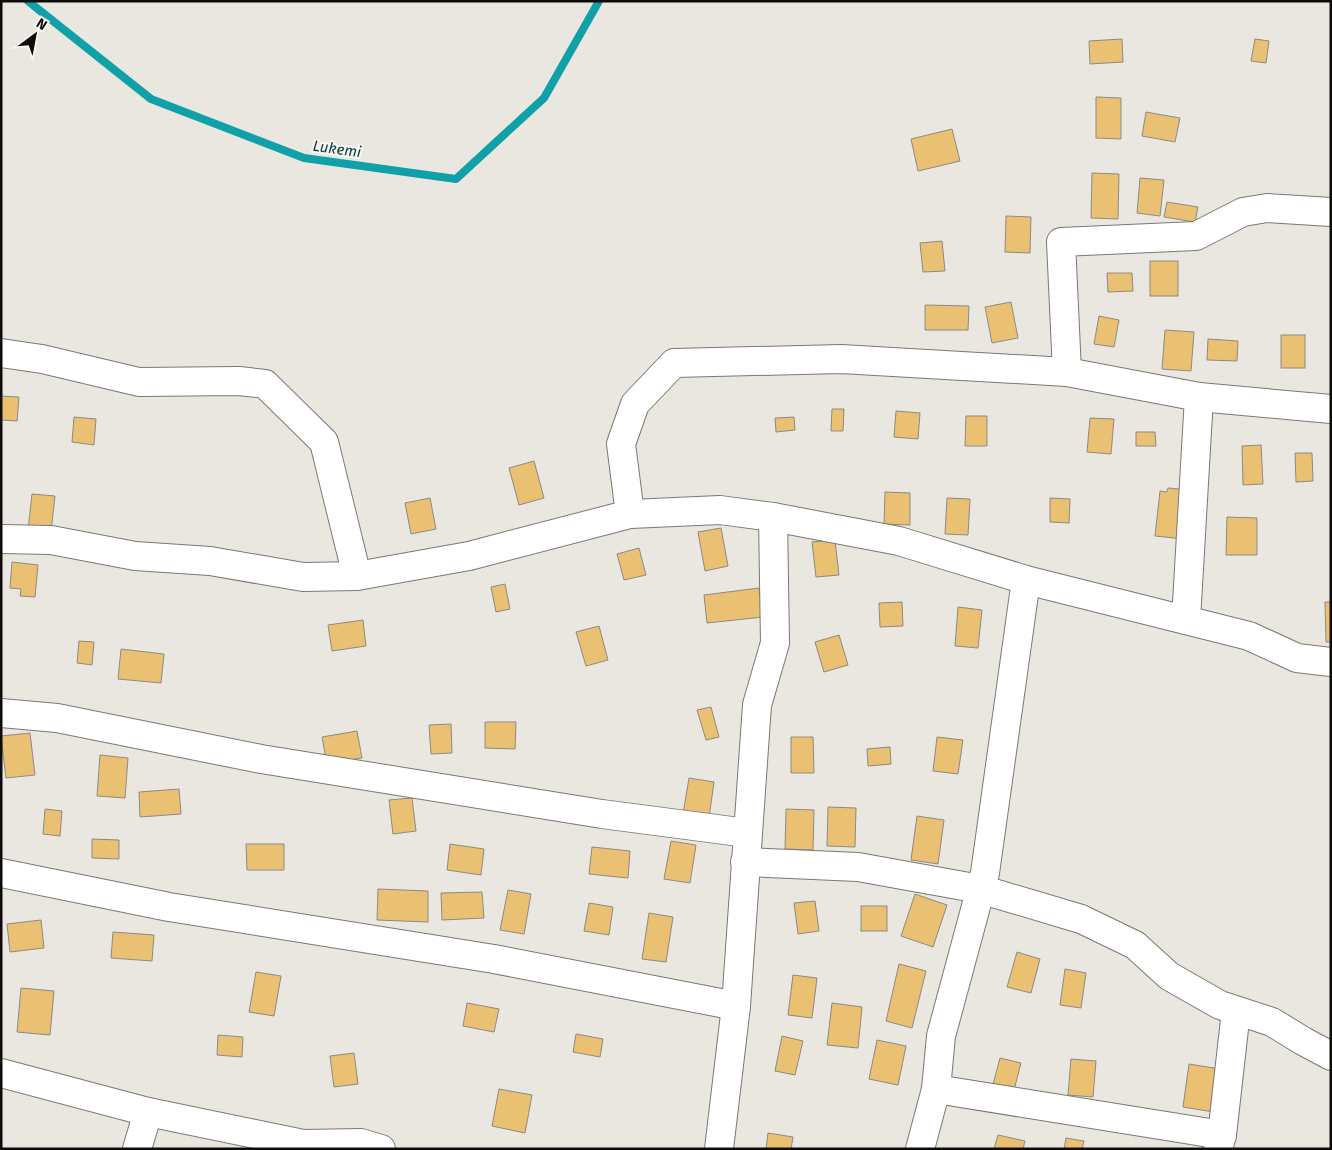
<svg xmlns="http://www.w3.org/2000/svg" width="1332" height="1150" font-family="'Fira Sans',sans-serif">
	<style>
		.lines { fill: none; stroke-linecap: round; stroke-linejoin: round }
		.stream { stroke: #10a0a7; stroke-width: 8 }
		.building { fill: #eac073; stroke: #8d8a85 }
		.street-casing { stroke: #7a7873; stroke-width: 30 }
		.street { stroke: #fff; stroke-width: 28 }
		.labels { text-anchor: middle; stroke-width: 4.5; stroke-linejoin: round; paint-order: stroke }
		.water-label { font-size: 15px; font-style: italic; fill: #003c3e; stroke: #f7f4ef }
	</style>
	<rect width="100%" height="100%" fill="#eae7e1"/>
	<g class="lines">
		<!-- stream -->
		<path class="stream" d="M28,1L151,99L304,158L456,179L544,98L599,1"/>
	</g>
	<!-- building -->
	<g class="building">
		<path d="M1122,39L1123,62L1090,64L1089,41Z"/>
		<path d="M1255,39L1269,41L1266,63L1251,61Z"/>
		<path d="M1096,97L1121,98V139L1096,138Z"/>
		<path d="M1146,112L1180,118L1175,142L1142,136Z"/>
		<path d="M952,129L960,161L918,171L911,139Z"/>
		<path d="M1092,173L1119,174L1118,219L1091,218Z"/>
		<path d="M1140,178L1164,180L1160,216L1137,213Z"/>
		<path d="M1167,202L1198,207L1195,222L1164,217Z"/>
		<path d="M1006,216L1031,217L1030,253L1005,252Z"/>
		<path d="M942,241L945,271L923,272L920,243Z"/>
		<rect x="1150" y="261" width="28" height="35"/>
		<path d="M1107,273H1132L1133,291L1108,292Z"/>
		<path d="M1011,302L1018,338L992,343L985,307Z"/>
		<path d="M925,305L969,306L968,330H925Z"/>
		<path d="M1099,316L1119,320L1114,347L1094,344Z"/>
		<path d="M1165,330L1194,332L1191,371L1162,369Z"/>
		<rect x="1281" y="335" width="24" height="33"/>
		<path d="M1208,339L1238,341L1237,361L1207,360Z"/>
		<path d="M1,396L19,397L17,421L1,420Z"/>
		<path d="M832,409H844L843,431H831Z"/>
		<path d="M896,411L920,413L918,439L894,437Z"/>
		<path d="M966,416H987V446H965Z"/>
		<path d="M74,417L96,419L94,445L72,442Z"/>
		<path d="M794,417L795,430L776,432L775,418Z"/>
		<path d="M1090,418L1114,419L1111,454L1087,452Z"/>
		<path d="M1136,432H1155L1156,446H1136Z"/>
		<path d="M1261,445L1263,484L1243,485L1242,446Z"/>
		<path d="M1295,453H1312L1313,481L1296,482Z"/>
		<path d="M534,461L544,498L519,505L509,468Z"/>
		<path d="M1168,488L1189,490L1184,539L1155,536L1160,491L1167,492Z"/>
		<path d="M885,492L910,493V525L884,524Z"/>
		<path d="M32,494L55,496L51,532L28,530Z"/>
		<path d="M430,498L436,529L411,534L405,503Z"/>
		<path d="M947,498L970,499L968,535L945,534Z"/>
		<path d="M1050,498L1070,499L1069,523L1050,522Z"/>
		<path d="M1227,517L1257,518V555H1226Z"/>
		<path d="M721,528L728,566L705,571L698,532Z"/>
		<path d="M835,540L839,575L816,577L812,542Z"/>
		<path d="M639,548L646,575L624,580L617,554Z"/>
		<path d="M12,562L38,565L35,597L20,596L21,589L10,588Z"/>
		<path d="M505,584L510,609L496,612L491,587Z"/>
		<path d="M759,588L763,617L707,623L704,595Z"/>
		<path d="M902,602L903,626L880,627L879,603Z"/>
		<path d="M1325,602H1331V642H1326Z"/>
		<path d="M958,607L982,610L978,648L955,646Z"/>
		<path d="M363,620L366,646L332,651L328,625Z"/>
		<path d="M599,626L608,660L586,666L576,632Z"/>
		<path d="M839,635L848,665L824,672L815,642Z"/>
		<path d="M79,641L94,642L92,665L77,663Z"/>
		<path d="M121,649L164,654L161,683L118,679Z"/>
		<path d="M711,707L719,737L706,740L697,710Z"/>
		<path d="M485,722H516L515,749L485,748Z"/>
		<path d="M451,724L452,753L431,754L429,725Z"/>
		<path d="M357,731L362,758L327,764L322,737Z"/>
		<path d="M30,733L35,775L6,778L1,736Z"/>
		<path d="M791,737H813L814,773H791Z"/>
		<path d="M937,737L963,740L958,774L933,771Z"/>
		<path d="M890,747L891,764L868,766L867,749Z"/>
		<path d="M100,755L128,758L125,798L97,796Z"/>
		<path d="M689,778L714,782L709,818L683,814Z"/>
		<path d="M179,789L181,814L140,817L139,792Z"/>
		<path d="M412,798L416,831L393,834L389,800Z"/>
		<path d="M828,807L856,808L855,847L827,846Z"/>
		<path d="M45,809L62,811L60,836L43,834Z"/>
		<path d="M786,809L814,810L813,850L785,849Z"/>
		<path d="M917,816L944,820L938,864L911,860Z"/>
		<path d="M92,839L119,840V859L92,858Z"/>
		<path d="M671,841L696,845L690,883L664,879Z"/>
		<path d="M246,844H284V870H247Z"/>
		<path d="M450,844L484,849L481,875L447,870Z"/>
		<path d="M592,847L630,851L628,878L589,874Z"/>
		<path d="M378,889L428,891V922L377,920Z"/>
		<path d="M508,890L531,894L524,934L500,930Z"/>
		<path d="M482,892L484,918L442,920L441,893Z"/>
		<path d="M915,894L947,905L933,947L901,936Z"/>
		<path d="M815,901L819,931L798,934L794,903Z"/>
		<path d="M589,903L613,907L609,935L584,931Z"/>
		<rect x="861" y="906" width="26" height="25"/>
		<path d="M649,913L673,917L666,962L642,959Z"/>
		<path d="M41,920L44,948L10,952L7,924Z"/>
		<path d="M113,932L154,935L152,961L111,958Z"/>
		<path d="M1017,952L1040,959L1031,993L1007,987Z"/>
		<path d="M899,964L926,971L912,1028L886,1021Z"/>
		<path d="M1065,969L1086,973L1081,1008L1060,1005Z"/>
		<path d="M256,972L281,976L274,1016L249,1012Z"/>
		<path d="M793,975L817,978L812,1018L788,1015Z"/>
		<path d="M21,988L54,991L50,1035L17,1032Z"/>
		<path d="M467,1003L499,1009L494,1032L463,1026Z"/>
		<path d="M832,1003L862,1007L858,1048L827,1045Z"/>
		<path d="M576,1034L603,1039L600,1057L573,1052Z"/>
		<path d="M218,1035L243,1037L242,1057L217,1055Z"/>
		<path d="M782,1036L803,1041L795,1075L775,1071Z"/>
		<path d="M877,1040L906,1046L898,1085L869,1079Z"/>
		<path d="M354,1053L358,1084L334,1087L330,1056Z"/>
		<path d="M1000,1058L1021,1063L1013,1094L992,1088Z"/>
		<path d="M1071,1059L1096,1061L1093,1097L1068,1095Z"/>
		<path d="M1189,1064L1220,1069L1214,1112L1183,1107Z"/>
		<path d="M499,1089L532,1095L525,1133L492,1126Z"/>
		<path d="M768,1133L793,1137L791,1149H766Z"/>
		<path d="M998,1135L1025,1141L1023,1149H994Z"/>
		<path d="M1066,1138L1084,1141L1082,1149H1064Z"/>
	</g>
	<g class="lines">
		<defs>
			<g id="street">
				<path d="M1,353L42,359L139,382L239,381L265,384L324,442L357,576"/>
				<path d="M1067,372L1061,242L1196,236L1243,212L1267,208L1331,212"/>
				<path d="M630,514L621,444L635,404L674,363L841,359L1067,372L1199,397L1331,409"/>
				<path d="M1,539L51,540L135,556L210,561L303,577L357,576L469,556L630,514L720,510L773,517L899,541L1026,580L1249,636L1297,658L1331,662"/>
				<path d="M1186,620L1199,397"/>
				<path d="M1,713L57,718L261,759L602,814L747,833"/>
				<path d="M745,862L858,867L980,889L1081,919L1135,945L1169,976L1220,1005L1272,1022L1303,1041L1331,1056"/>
				<path d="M1,873L169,907L494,959L736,1006"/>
				<path d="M1,1073L148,1112L303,1144L361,1143L381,1149"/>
				<path d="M936,1089L1222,1135"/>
				<path d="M137,1149L148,1112"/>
				<path d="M719,1149L736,1006L757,705L775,643L773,517"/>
				<path d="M920,1149L936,1089L941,1036L985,873L1026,580"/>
				<path d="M1218,1149L1222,1135L1236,1011"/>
			</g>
		</defs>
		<!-- street casing -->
		<use href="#street" class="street-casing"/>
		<!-- street -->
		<use href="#street" class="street"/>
	</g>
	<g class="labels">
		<!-- water labels -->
		<g class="water-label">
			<text transform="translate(337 149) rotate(8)" y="5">Lukemi</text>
		</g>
	</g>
	<!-- border -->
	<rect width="1332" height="1150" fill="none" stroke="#0d0c0a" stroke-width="5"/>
	<!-- north arrow -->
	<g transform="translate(35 35) rotate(32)" stroke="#f7f4ef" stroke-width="4" paint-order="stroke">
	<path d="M0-4L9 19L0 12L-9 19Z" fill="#0d0c0a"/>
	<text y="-8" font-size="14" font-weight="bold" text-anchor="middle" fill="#0d0c0a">N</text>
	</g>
</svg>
